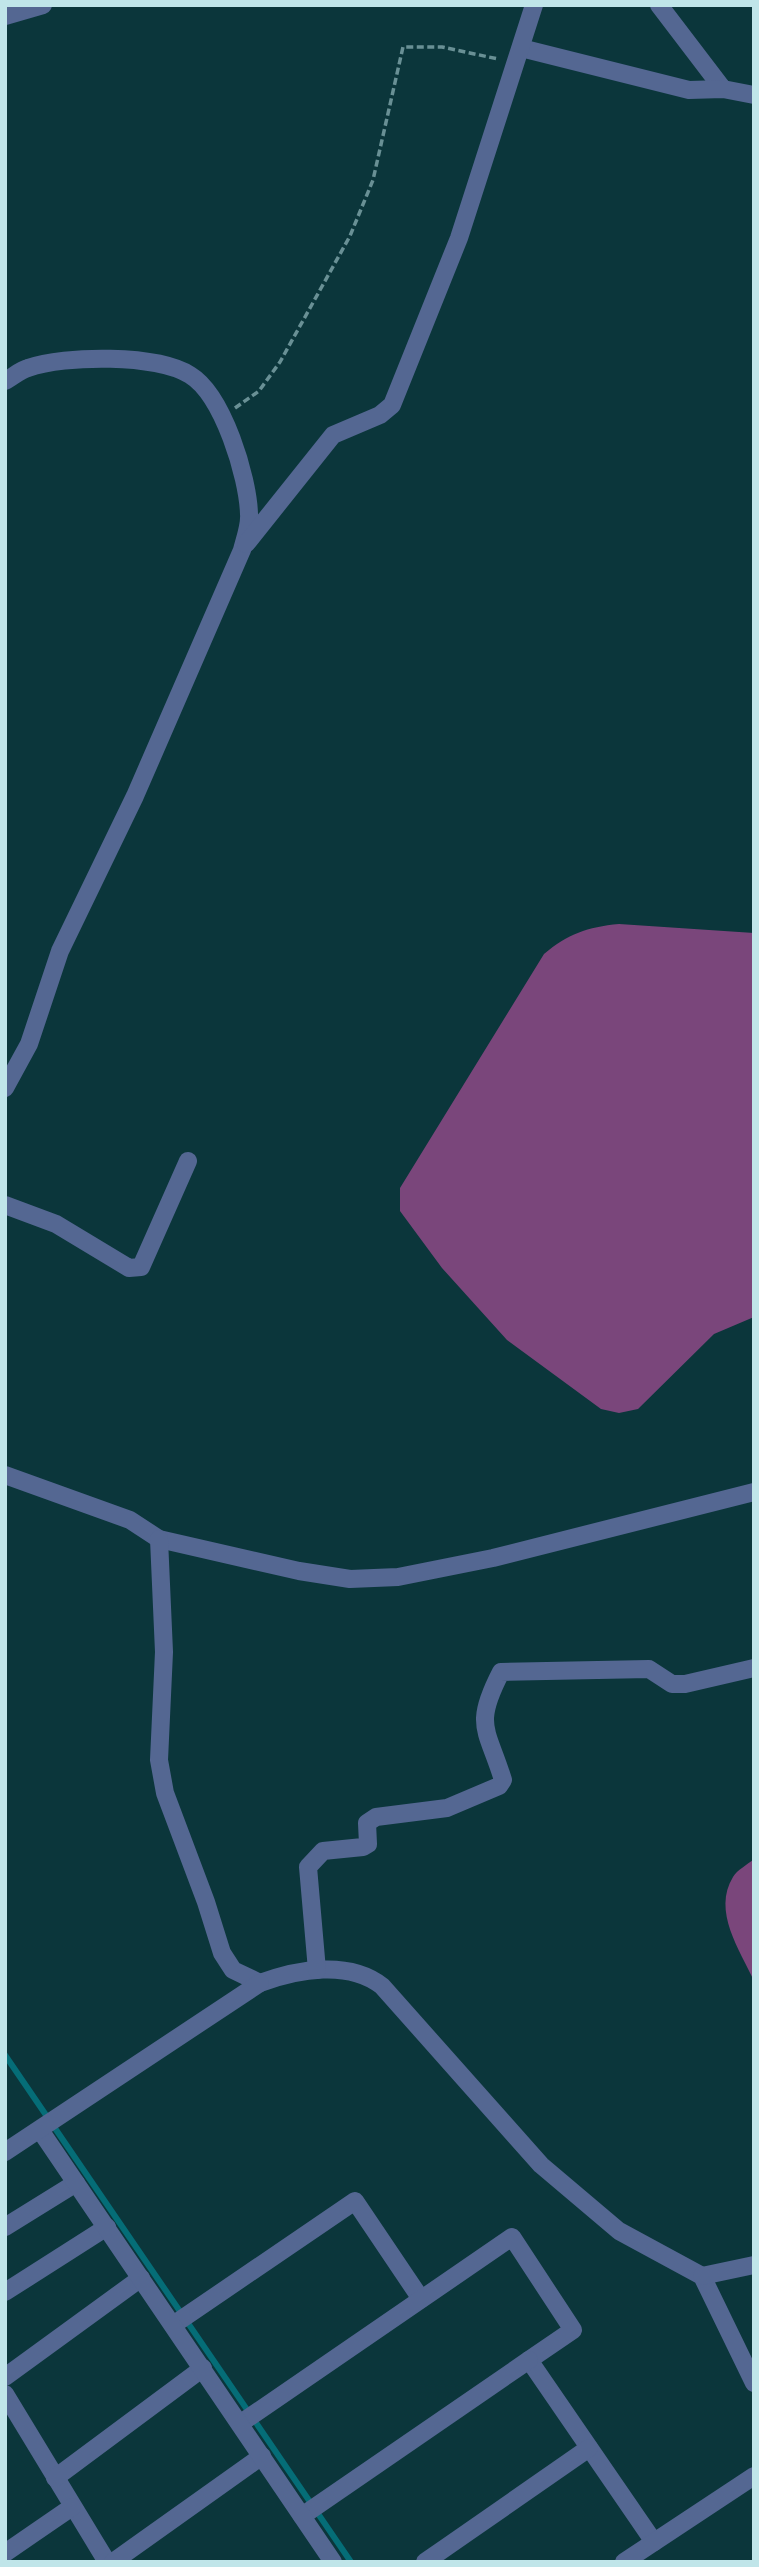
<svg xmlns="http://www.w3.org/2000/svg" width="759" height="2567" font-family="'Source Sans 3',sans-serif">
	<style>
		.forest { fill: #7a467b }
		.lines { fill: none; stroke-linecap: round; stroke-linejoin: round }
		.stream { stroke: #056d77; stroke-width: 6 }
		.path { stroke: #699095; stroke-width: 3.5; stroke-dasharray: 7 3.5; stroke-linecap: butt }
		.minor { stroke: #546792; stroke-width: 18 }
		.tertiary { stroke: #546792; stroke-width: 18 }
	</style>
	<rect width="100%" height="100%" fill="#0b363b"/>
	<!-- forest -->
	<g class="forest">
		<path d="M619,924L754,933V1317L714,1334L638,1409L619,1413L601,1409L507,1340L442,1268L400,1211V1188L544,954C568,934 587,927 619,924Z"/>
		<path d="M754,1859V1981C740,1950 712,1911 733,1877C737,1870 747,1865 754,1859Z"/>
	</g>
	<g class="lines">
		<!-- stream -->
		<path class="stream" d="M5,2055L351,2562"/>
		<!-- path -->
		<path class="path" d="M235,408L259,391L280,362L350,236L373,180L403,47H442L498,59"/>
		<!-- minor -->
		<g class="minor">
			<path d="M659,5L723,89"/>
			<path d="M521,48L689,90L723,89L754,95"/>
			<path d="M5,381C13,377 20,370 28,368C65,355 157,354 190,375C223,395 248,477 249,514C250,525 245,538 242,550L135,796L60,951L29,1044L5,1088"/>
			<path d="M246,544L333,435L380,415L392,405L459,238L534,5"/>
			<path d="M5,1205L56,1224L129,1268L141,1267L188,1161"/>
			<path d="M5,1475L130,1520L159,1539L299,1571L350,1579L398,1577L493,1558L754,1492"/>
			<path d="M159,1539L164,1652L159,1760L165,1793L206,1902L222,1953L233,1970L260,1983C298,1969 349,1960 382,1986L541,2165L619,2231L702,2276L754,2383"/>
			<path d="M317,1970L308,1867L323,1851L363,1847L368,1844L367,1823L376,1817L447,1808L499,1786L503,1780C487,1728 473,1726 501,1672L649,1669L672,1684H685L754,1668"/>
			<path d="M5,2227L76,2183"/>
			<path d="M702,2276L754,2265"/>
			<path d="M5,2292L107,2227"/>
			<path d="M173,2325L355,2201L421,2299"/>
			<path d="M5,2377L141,2278"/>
			<path d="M5,2394L107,2562"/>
			<path d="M241,2423L512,2237L573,2330L529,2360L654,2542"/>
			<path d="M55,2478L203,2368"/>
			<path d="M302,2516L529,2360"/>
			<path d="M5,2553L72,2507"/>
			<path d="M113,2562L262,2456"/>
			<path d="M425,2562L589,2448"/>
		</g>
		<!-- tertiary -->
		<g class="tertiary">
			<path d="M5,16L43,5"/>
			<path d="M40,2130L333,2562"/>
			<path d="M5,2152L260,1983"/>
			<path d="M624,2562L754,2476"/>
		</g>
	</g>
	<!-- border -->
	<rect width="759" height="2567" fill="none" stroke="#c0e5e9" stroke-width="14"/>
</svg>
